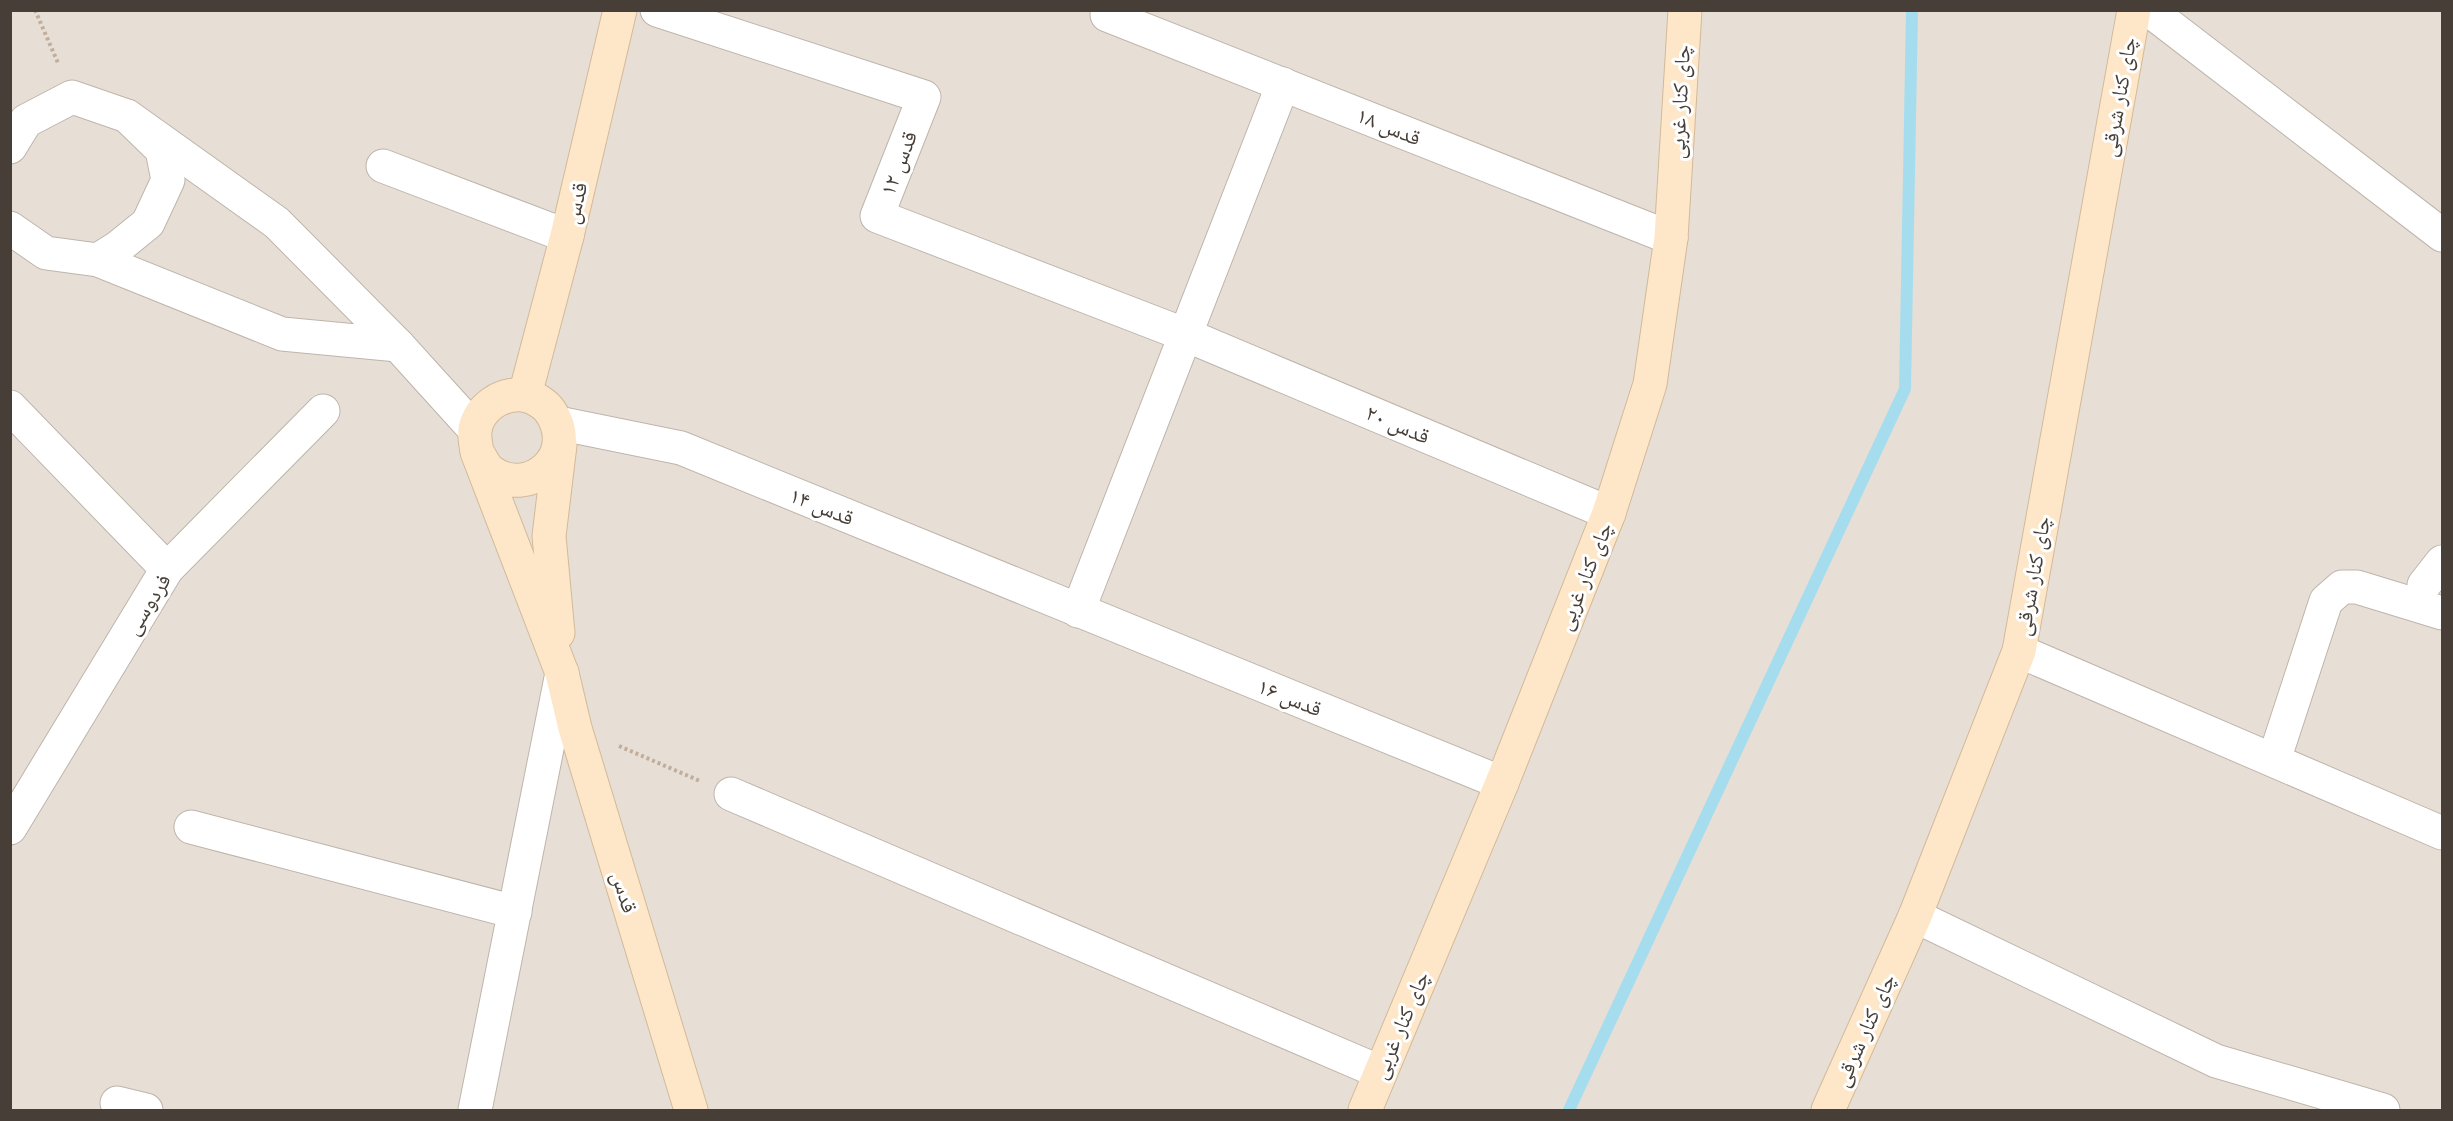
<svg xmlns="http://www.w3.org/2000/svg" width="2453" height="1121" font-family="Karla,'Noto Naskh Arabic',sans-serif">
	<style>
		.residential { fill: #e7dfd6 }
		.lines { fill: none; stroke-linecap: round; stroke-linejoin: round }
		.stream { stroke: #a6ddee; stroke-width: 12 }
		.street-casing { stroke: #bfb4ab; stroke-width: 35 }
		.secondary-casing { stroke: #d2b999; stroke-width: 35 }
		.path { stroke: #c0ad9c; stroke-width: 4; stroke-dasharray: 3 3; stroke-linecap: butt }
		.street { stroke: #fff; stroke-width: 33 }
		.secondary { stroke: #fde7c8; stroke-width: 33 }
		.labels { text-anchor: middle; stroke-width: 6; stroke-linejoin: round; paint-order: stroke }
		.street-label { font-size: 22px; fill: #463e37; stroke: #fff }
	</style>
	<rect width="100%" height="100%" fill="#f3eee8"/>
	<!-- residential -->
	<rect class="residential" x="11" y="11" width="2431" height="1099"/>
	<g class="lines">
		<!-- stream -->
		<path class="stream" d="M1569,1110L1905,389L1912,10"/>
		<defs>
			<g id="street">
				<path d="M657,10L924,97L877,216L1186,335L1609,513"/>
				<path d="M2149,10L2442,235"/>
				<path d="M1107,15L1671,238"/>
				<path d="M10,147L26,121L72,97L127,116L162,150L168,180L148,223L117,248L98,260"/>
				<path d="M383,166L567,236"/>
				<path d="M10,228L46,253L98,260L282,334L398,345L277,223L127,116"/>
				<path d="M398,345L475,430"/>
				<path d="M10,407L167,569"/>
				<path d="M558,423L681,448L1502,783"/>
				<path d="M2424,585L2442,562"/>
				<path d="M1078,611L1283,84"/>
				<path d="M2019,651L2442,833"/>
				<path d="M2274,760L2326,601L2342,587H2357L2442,613"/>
				<path d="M731,794L1380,1072"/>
				<path d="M191,827L515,912"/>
				<path d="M10,828L167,569L323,411"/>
				<path d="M1915,916L2216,1061L2383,1110"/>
				<path d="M117,1103L146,1110"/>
				<path d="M475,1110L562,673"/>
			</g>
			<g id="secondary">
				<path d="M525,395L567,236L620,10"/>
				<path d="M477,452C481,458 485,467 490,471C528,500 581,456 550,411C545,404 533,396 523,395C501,393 480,407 475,429C474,436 476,446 477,452L562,673L575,728L691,1110"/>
				<path d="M558,633L549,536L560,445"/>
				<path d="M1365,1110L1502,783L1609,513L1650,384L1671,238L1685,10"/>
				<path d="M1828,1110L1915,916L2019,651L2134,10"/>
			</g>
		</defs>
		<!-- street casing -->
		<use href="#street" class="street-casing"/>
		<!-- secondary casing -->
		<use href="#secondary" class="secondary-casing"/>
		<!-- path -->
		<g class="path">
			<path d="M35,10L58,63"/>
			<path d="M619,746L700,781"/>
		</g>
		<!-- street -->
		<use href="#street" class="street"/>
		<!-- secondary -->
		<use href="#secondary" class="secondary"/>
	</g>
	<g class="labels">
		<!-- street labels -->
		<g class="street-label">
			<text transform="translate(2118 97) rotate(-80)" y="8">چای کنار شرقی</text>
			<text transform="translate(1679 102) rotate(-87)" y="8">چای کنار غربی</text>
			<text transform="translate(1389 126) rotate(22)" y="8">قدس ۱۸</text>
			<text transform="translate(898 163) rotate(-69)" y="8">قدس ۱۲</text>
			<text transform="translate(575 203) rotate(-77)" y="8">قدس</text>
			<text transform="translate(1398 424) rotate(23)" y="8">قدس ۲۰</text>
			<text transform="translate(822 506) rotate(22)" y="8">قدس ۱۴</text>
			<text transform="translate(1584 576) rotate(-68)" y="8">چای کنار غربی</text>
			<text transform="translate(2032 576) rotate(-80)" y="8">چای کنار شرقی</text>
			<text transform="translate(147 604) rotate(-58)" y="8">فردوسی</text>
			<text transform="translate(1290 697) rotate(22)" y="8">قدس ۱۶</text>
			<text transform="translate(625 892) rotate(73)" y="8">قدس</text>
			<text transform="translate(1400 1025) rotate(-67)" y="8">چای کنار غربی</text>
			<text transform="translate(1864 1030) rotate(-66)" y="8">چای کنار شرقی</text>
		</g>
	</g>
	<!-- border -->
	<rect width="2453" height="1121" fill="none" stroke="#463e37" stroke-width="24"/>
</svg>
